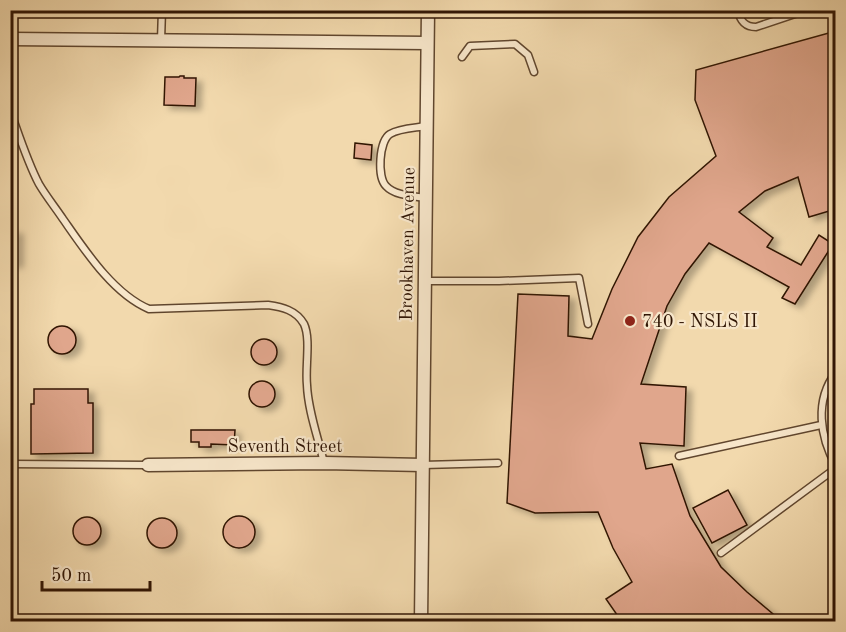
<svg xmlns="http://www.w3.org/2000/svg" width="846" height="632" font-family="'Old Standard TT',serif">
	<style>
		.building { fill: #e0a68c; stroke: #301504; stroke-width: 1.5; filter: url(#shadow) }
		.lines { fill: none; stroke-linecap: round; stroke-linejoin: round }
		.service-casing { stroke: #60462e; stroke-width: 9 }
		.minor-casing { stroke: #60462e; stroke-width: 15 }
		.service { stroke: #f7e6ca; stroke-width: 6 }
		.minor { stroke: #f7e6ca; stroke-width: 12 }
		.poi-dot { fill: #8f2418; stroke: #f7e6ca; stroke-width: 2 }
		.labels { text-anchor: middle; stroke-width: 4.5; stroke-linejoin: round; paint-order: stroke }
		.street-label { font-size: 18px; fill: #301504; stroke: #f7e6ca }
		.poi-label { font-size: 18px; fill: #301504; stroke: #f7e6ca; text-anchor: start }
	</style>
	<defs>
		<filter id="shadow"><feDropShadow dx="6" dy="4" stdDeviation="3" flood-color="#0004"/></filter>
	</defs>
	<rect width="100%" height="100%" fill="#f2d9ad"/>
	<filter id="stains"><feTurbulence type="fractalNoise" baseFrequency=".00333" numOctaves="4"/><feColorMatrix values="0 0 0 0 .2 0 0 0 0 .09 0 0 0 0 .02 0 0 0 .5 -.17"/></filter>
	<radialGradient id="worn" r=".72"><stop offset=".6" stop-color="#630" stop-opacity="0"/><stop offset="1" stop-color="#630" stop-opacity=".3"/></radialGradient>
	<!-- building -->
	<g class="building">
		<path d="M836,31V209L809,217L798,177L765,191L739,212L773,238L767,247L801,265L819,235L833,244L795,304L782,298L789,287L709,243L685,274L667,306L641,384L686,387L684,446L640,443L646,469L672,464L690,516L721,567L747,592L773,614L769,622H659L657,619L654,622H622L606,599L632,582L613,548L598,512L535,513L507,503L518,294L569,296L568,336L592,339L612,289L638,237L669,197L716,156L695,100L696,70Z"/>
		<path d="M180,76H184V78H196L195,106L164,105L165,77H179Z"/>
		<path d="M355,143L372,145L371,160L354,158Z"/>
		<path d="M10,230H17V263L10,264Z"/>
		<circle cx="62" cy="340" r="14"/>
		<circle cx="264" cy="352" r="13"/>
		<circle cx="262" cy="394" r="13"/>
		<path d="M34,389H88V403H93V453L31,454V404H34Z"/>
		<path d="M191,430H235L234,445L211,444V447H199V442H191Z"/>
		<path d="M728,490L747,525L712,543L693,508Z"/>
		<circle cx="239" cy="532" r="16"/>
		<circle cx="87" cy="531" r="14"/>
		<circle cx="162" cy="533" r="15"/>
	</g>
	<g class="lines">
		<defs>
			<g id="service">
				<path d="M738,10C740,21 745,27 756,27L807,10"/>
				<path d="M161,40L162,10"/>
				<path d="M462,57L470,46L515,44L528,55L534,72"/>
				<path d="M10,110C19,135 27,161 39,184C46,196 55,207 63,219C84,249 113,294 149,309L268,305C282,307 296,310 304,324C311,339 305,367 307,385C308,411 318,437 324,463"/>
				<path d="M426,198C414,196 395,196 386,186C377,177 379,141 390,134C400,128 415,128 426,126"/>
				<path d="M425,281H499L579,278L588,324"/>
				<path d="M836,372C814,401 820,437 836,466"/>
				<path d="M679,456L821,425"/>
				<path d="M10,464L148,465"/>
				<path d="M423,465L498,463"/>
				<path d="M721,553L836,468"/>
				<path d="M577,622L594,619L597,622"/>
			</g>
			<g id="minor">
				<path d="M10,39L427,43"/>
				<path d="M148,465L324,463L423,465"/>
				<path d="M421,622L428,10"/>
			</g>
		</defs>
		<!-- service casing -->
		<use href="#service" class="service-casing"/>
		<!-- minor casing -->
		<use href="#minor" class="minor-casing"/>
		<!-- service -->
		<use href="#service" class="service"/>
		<!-- minor -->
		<use href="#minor" class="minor"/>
	</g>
	<!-- markers -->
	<circle class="poi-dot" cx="630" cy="321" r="6"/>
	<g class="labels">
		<!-- street labels -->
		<g class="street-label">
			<text transform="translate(407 244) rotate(-89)" y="6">Brookhaven Avenue</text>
			<text x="285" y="452">Seventh Street</text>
		</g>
		<!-- poi labels -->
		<g class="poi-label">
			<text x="642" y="327">740 - NSLS II</text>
		</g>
	</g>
	<!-- margin -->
	<rect width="846" height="632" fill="none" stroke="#f2d9ad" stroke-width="36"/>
	<rect x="12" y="12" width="822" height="608" fill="none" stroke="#301504" stroke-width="3"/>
	<rect x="18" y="18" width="810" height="596" fill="none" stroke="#301504" stroke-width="1.5"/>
	<!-- scale -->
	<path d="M42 581v9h108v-9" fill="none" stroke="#301504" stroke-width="3"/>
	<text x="51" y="581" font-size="18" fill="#301504" stroke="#f7e6ca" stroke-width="4.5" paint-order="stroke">50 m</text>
	<rect width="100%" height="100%" filter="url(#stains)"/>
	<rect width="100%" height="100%" fill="url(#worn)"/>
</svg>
